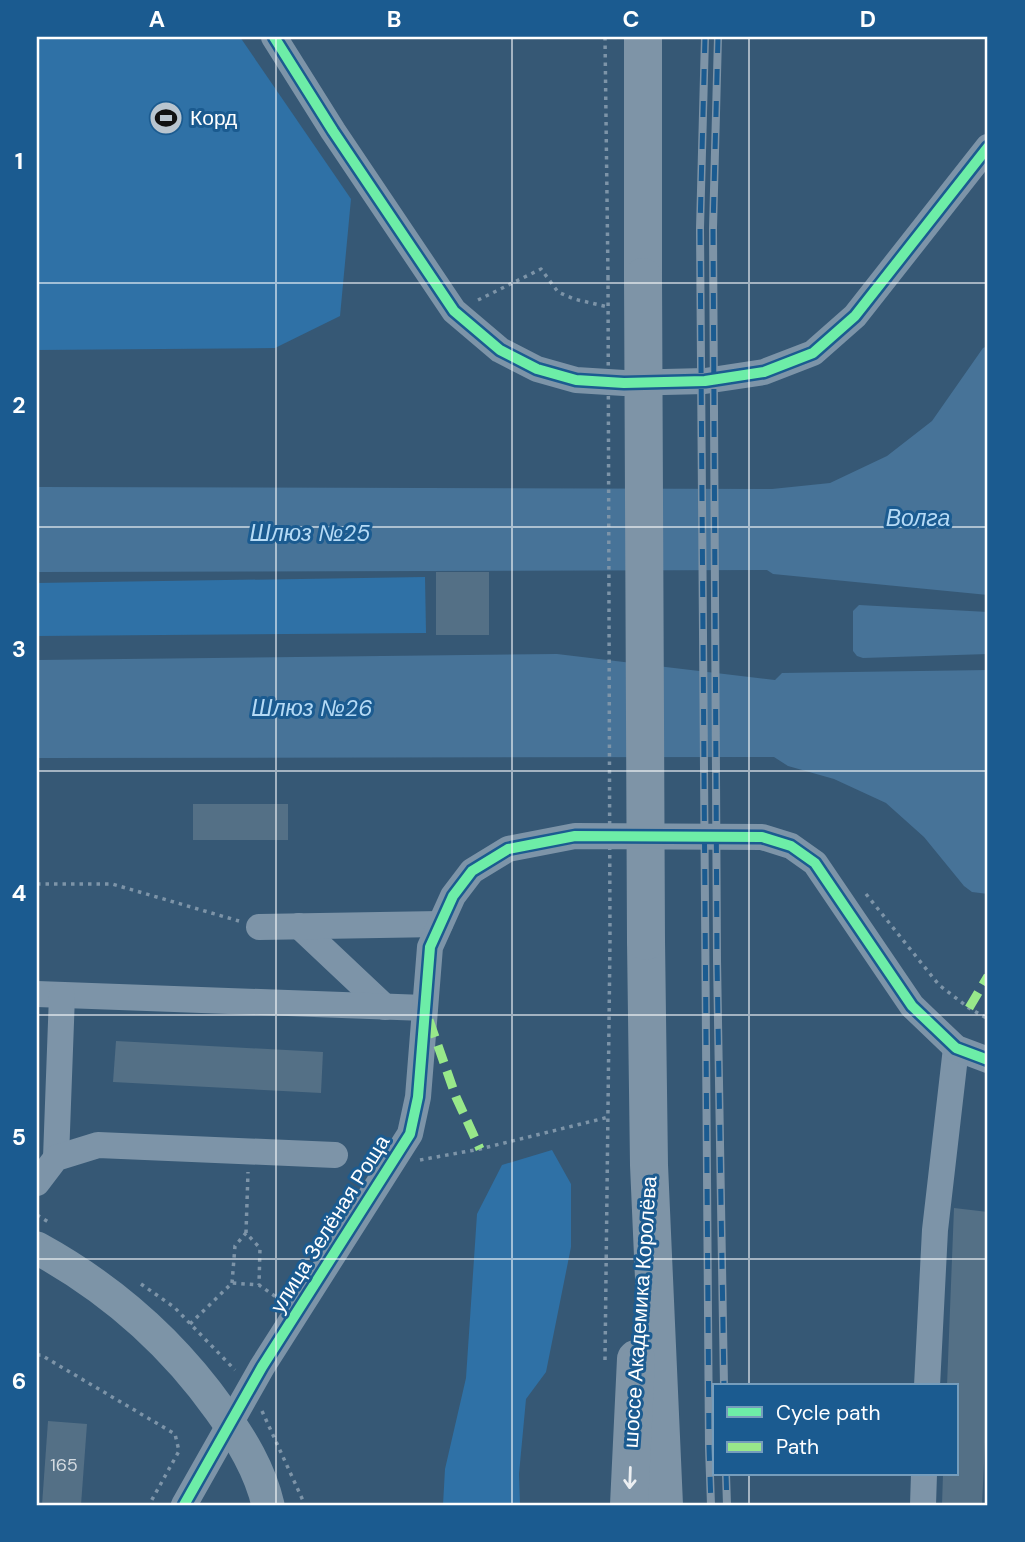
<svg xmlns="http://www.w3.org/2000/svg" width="1025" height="1542" font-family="'DM Sans',sans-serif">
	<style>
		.green { fill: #2f71a6 }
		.water { fill: #477398 }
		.building { fill: #547086 }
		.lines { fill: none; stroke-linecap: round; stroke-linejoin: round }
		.path { stroke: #7d94a8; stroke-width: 3.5; stroke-dasharray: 3.5 5; stroke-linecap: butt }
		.minor { stroke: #7d94a8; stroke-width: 26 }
		.major { stroke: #7d94a7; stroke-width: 33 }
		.highway { stroke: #7e94a7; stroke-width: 38 }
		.rail-casing { stroke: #7e94a7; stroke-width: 8 }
		.rail { stroke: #1b5b90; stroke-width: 5; stroke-dasharray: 16; stroke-linecap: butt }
		.path-bridge { stroke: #7d94a8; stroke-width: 3.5; stroke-dasharray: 3.5 5; stroke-linecap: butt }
		.highway-bridge { stroke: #7e94a7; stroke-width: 38 }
		.quiet { stroke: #98e88a; stroke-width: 9; stroke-dasharray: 18 9; stroke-linecap: butt }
		.cycleway-casing { stroke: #1b5b90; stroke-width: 15 }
		.cycleway { stroke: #6deda7; stroke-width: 10 }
		.oneway { stroke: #eceff2 }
		.grid { fill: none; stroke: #fff; stroke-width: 2; stroke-opacity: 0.55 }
		.labels { text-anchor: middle; stroke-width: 6; stroke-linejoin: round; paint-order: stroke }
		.number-label { font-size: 18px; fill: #d4dbe1 }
		.poi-label { font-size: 21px; fill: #fff; stroke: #1b5b90; text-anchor: start }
		.street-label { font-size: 21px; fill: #fff; stroke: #1b5b90 }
		.water-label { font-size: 23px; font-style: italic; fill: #b5daf5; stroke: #1b5b90 }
		.neatline { fill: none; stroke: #fff; stroke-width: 2.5 }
		.grid-label { font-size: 23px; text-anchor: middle; font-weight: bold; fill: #fff }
	</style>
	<rect width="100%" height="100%" fill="#365875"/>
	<!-- green -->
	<g class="green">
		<path d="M37,37H240L351,199L340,316L275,348L37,350Z"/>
		<path d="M425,577L426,633L37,636V583Z"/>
		<path d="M552,1150L571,1184V1247L546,1372L526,1399L519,1474L520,1505H443L445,1469L466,1378L477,1214L502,1165Z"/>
	</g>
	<!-- water -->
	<g class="water">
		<path d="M988,346V595L773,574L767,570L37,572V487L772,489L830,483L887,456L932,421L983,348Z"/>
		<path d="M859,605L988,612V654L863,658L857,656L853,651V611Z"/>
		<path d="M557,654L775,680L782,673L988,670V894L972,892L964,886L924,837L886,803L834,779L788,766L774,757L37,758V660Z"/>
	</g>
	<!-- building -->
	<g class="building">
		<rect x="436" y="572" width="53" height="63"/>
		<rect x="193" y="804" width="95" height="36"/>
		<path d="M116,1041L323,1052L321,1093L113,1082Z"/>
		<path d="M954,1208L988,1212V1380L982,1505H942L943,1474H957V1386H947Z"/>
		<path d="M48,1421L87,1424L81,1505H42Z"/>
	</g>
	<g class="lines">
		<!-- path -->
		<g class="path">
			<path d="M605,37L608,277"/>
			<path d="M478,300L541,269L558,292L574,299L608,307"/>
			<path d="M37,884H112L239,921"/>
			<path d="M866,894L939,985L969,1008L988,1019"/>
			<path d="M420,1160L480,1149L609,1117"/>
			<path d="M37,1215L50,1223"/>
			<path d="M246,1233L248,1172"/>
			<path d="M232,1283L235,1246L246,1233L260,1248L259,1285"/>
			<path d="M141,1284L174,1307L235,1370"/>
			<path d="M190,1324L232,1283L259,1285L279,1299"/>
			<path d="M37,1355H41L175,1434L179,1451L149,1505"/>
			<path d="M605,1360L610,940"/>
			<path d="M262,1411L305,1505"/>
		</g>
		<!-- minor -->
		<g class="minor">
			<path d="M274,37L333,131L454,311L500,350L537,369L576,380L624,383L705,381L764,372L813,353L855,316L988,147"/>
			<path d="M299,926L385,1007"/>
			<path d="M259,927L440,924"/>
			<path d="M37,994L425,1008"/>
			<path d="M56,1158L62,995"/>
			<path d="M37,1183L56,1158L98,1145L335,1155"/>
			<path d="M927,1386L935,1230L956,1048"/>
			<path d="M184,1505L262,1367L410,1134L418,1097L430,947L453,896L472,871L508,849L575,836L762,837L791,846L815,863L912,1006L956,1048L988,1060"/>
			<path d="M923,1505L924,1474"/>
		</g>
		<!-- major -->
		<path class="major" d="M37,1248C110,1288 171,1341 220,1410C241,1439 260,1470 268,1505"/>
		<!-- highway -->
		<g class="highway">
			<path d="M643,37V277"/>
			<path d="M646,941L649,1165L664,1505"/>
			<path d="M629,1505L636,1359"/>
		</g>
		<defs>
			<g id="rail">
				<path d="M705,37L700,228L709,1447L711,1505"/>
				<path d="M718,37L713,228L717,960L724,1386"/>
				<path d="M726,1474L727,1505"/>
			</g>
		</defs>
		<!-- rail casing -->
		<use href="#rail" class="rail-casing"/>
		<!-- rail -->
		<use href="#rail" class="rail"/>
		<!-- path-bridge -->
		<path class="path-bridge" d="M608,277L610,940"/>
		<!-- highway-bridge -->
		<path class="highway-bridge" d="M643,277L646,941"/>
		<!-- quiet -->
		<g class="quiet">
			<path d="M969,1008L988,976"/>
			<path d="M429,1020L456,1097L480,1149"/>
		</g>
		<defs>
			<g id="cycleway">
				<path d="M274,37L333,131L454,311L500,350L537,369L576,380L624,383L705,381L764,372L813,353L855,316L988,147"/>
				<path d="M184,1505L262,1367L410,1134L418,1097L430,947L453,896L472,871L508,849L575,836L762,837L791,846L815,863L912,1006L956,1048L988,1060"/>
			</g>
		</defs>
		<!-- cycleway casing -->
		<use href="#cycleway" class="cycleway-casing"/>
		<!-- cycleway -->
		<use href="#cycleway" class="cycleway"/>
	</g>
	<!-- one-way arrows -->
	<defs><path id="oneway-shaft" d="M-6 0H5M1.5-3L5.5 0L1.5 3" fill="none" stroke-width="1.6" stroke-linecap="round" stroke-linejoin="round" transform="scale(1.75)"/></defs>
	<use class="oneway" href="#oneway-shaft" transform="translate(630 1478) rotate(92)"/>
	<!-- grid -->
	<path class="grid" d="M276,37V1505M512,37V1505M749,37V1386M37,283H988M37,527H988M37,771H988M37,1015H988M37,1259H988M749,1474V1505"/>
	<!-- icons -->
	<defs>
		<symbol id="stadium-disc" viewBox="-11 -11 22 22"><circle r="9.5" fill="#b9c5cf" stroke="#1b5b90"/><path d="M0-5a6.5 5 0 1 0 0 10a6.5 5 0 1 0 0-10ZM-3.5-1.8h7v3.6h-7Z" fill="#111"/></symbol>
	</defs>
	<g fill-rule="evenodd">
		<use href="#stadium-disc" x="147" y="99" width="38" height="38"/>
	</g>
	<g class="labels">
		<!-- number labels -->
		<g class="number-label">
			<text x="64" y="1471">165</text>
		</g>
		<!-- poi labels -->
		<g class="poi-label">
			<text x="190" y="125">Корд</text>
		</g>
		<!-- street labels -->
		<g class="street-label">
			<text transform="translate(330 1224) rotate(-58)" y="7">улица Зелёная Роща</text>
			<text transform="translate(640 1312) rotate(-86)" y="7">шоссе Академика Королёва</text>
		</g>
		<!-- water labels -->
		<g class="water-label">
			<text x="918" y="526">Волга</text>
			<text x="310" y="541">Шлюз №25</text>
			<text x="312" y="716">Шлюз №26</text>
		</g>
	</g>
	<!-- border -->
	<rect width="1025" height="1542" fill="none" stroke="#1b5b90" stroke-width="77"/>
	<!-- legend -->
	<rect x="713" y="1384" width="245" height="91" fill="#1b5b90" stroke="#769dbc" stroke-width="2"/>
	<rect x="727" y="1407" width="35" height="10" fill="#6deda7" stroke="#769dbc" stroke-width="2"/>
	<text x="776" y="1420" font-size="21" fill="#ffffff">Cycle path</text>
	<rect x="727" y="1442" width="35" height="10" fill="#98e88a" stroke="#769dbc" stroke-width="2"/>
	<text x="776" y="1454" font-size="21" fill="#ffffff">Path</text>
	<rect x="38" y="38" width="948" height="1466" class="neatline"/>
	<g class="grid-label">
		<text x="157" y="27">A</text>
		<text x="394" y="27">B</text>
		<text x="631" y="27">C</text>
		<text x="868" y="27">D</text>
		<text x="19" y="169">1</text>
		<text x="19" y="413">2</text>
		<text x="19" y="657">3</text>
		<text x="19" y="901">4</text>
		<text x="19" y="1145">5</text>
		<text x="19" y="1389">6</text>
	</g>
</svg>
